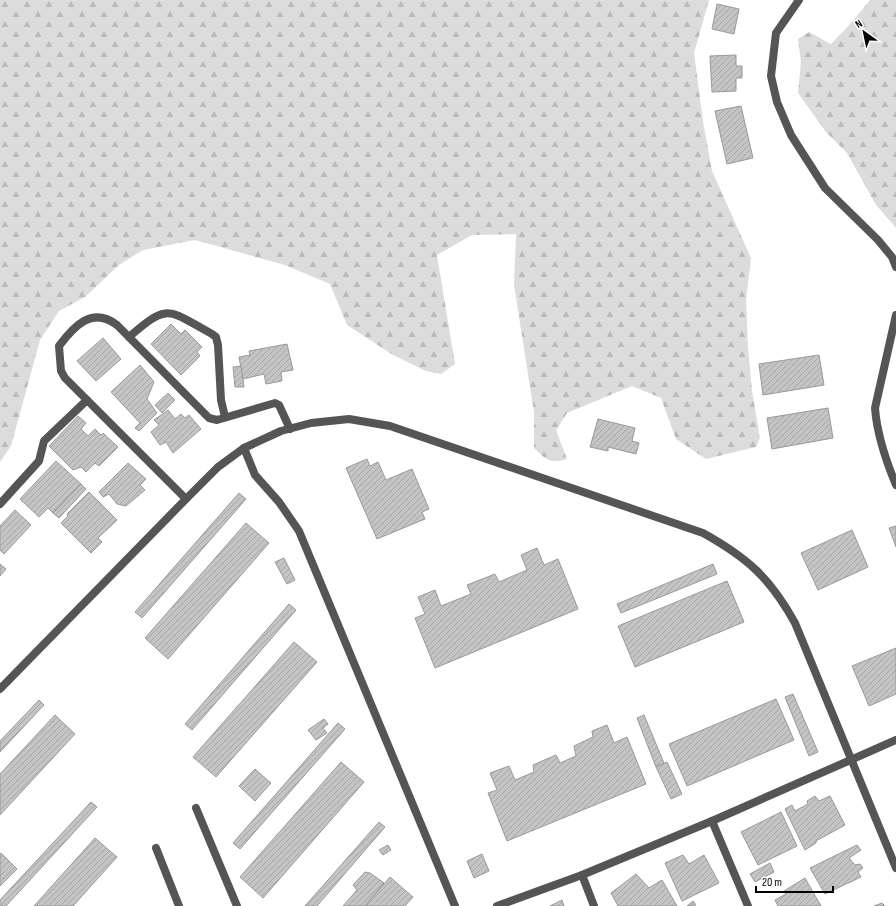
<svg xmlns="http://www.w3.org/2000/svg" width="896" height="906" font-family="'Sofia Sans Condensed',sans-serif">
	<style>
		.forest { fill: url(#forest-firs) }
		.building { fill: url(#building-hatch); stroke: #999 }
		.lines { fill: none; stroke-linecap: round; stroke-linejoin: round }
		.service { stroke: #555; stroke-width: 8 }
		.minor { stroke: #555; stroke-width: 8 }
		.tertiary { stroke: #555; stroke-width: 8 }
	</style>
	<defs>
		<pattern id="forest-firs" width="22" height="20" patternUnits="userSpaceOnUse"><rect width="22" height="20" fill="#dcdcdc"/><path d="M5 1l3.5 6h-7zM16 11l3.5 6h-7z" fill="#bbb"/></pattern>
		<pattern id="building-hatch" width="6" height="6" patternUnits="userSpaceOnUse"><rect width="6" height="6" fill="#c4c4c4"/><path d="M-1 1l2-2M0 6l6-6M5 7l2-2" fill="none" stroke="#a7a7a7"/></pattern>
	</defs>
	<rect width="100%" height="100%" fill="#fff"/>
	<!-- forest -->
	<g class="forest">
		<path d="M0,0H709L694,53L703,121L712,171L751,258L746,299L748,348L752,391L760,438L756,447L706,459L676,439L661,398L632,386L567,413L556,430L567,459C551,464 546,460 534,448V412L514,285L516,234L472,235L437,255L455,364L441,374L426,371L393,355L347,325L330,284L285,265L195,240L143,250L119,265L85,297L59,311L40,340L11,446L0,462Z"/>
		<path d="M870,0H896V228L876,205L847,153L826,132L798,93L801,62L798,39L809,32L831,44L852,22Z"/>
	</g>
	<!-- building -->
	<g class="building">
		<path d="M717,4L739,9L734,34L712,29Z"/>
		<path d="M736,55V66H742V78H736V91L712,92L710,56Z"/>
		<path d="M741,106L753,158L727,164L715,111Z"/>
		<path d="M171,324L181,334L185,330L202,347L197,352L200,356L181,375L151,344Z"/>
		<path d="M103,338L121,359L96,381L77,361Z"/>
		<path d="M287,344L293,370L281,372L282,381L266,384L264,374L243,379L239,357L250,355L249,351Z"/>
		<path d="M819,355L824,385L763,395L759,364Z"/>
		<path d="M140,365L154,382L147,399L157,413L139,431L135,428L140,423L111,392Z"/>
		<path d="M241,366L244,387H235L233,367Z"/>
		<path d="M168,393L175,400L162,413L155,405Z"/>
		<path d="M828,408L833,438L772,449L767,418Z"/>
		<path d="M168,410L175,419L181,414L185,418L189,415L201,429L173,453L166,442L160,445L151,432L159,425L154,420Z"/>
		<path d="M78,416L86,423L81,429L88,436L95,429L101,435L103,433L118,447L99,466L95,463L86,472L81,467L73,470L49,446Z"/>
		<path d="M598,419L635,428L632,441L639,443L636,454L608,447V451L590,447Z"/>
		<path d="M367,459L370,466L378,462L386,480L412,469L429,509L422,512L425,519L377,539L346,468Z"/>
		<path d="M56,461L81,484L53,513L48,508L39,517L20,499Z"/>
		<path d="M128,463L146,479L140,485L145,490L126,506L117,504L109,494L103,497L99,492Z"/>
		<path d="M81,484L86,489L59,518L53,513Z"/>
		<path d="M89,492L117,520L98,538L102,542L91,553L61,523L68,516L67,514Z"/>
		<path d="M239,493L246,499L142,618L135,612Z"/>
		<path d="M15,510L31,525L4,554L0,550V526Z"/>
		<path d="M246,523L269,543L168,659L145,638Z"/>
		<path d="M896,526V547L889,528Z"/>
		<path d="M852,530L868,567L818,590L801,553Z"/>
		<path d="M537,548L544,565L558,559L578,609L435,668L415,618L425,614L418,597L435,590L441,606L471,594L467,585L495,574L499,582L527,570L521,555Z"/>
		<path d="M284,558L295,580L287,584L275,562Z"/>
		<path d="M0,564L6,569L0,576Z"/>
		<path d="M713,564L717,574L621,613L617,604Z"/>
		<path d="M727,581L744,622L635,667L618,626Z"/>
		<path d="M289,604L296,610L192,730L185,724Z"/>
		<path d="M294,642L317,662L216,777L193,757Z"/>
		<path d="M896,648V694L869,706L852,666Z"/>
		<path d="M793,694L818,752L809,756L785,697Z"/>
		<path d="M776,699L794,740L687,786L669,744Z"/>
		<path d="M39,700L44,705L0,752V741Z"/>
		<path d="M55,715L75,734L0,815V774Z"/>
		<path d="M644,715L664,763L656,767L637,718Z"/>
		<path d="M324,719L328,724L323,728L327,733L316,740L308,730Z"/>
		<path d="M338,723L345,729L240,849L233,843Z"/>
		<path d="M607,725L614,743L627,737L646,784L507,841L488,793L497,790L490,773L509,766L515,780L534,772L533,765L556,755L560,763L576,756L574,746L593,737L592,731Z"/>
		<path d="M341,762L364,782L263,898L240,877Z"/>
		<path d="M667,762L682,794L671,799L656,767Z"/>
		<path d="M255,769L271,783L255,801L239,786Z"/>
		<path d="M815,796L819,801L830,796L845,825L816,841V843L805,850L785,809L792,805L795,811L808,804L807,801Z"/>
		<path d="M91,802L97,807L6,906H0V900Z"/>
		<path d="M781,812L797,846L758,865L741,832Z"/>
		<path d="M379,822L385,827L317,906H305Z"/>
		<path d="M95,838L117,857L73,906H34Z"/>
		<path d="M388,845L391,850L383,855L379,850Z"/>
		<path d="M857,845L861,850L849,858L855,865L860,864L863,868L858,872L861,877L825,894L810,868Z"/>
		<path d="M1,853L17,869L0,886V855Z"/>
		<path d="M482,854L489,871L474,878L467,861Z"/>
		<path d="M683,855L689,864L704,855L719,883L682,901L665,863Z"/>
		<path d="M770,863L774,872L755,882L750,874Z"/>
		<path d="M365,872L370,873L384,883L365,906H343L357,890L353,885Z"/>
		<path d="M636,874L649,888L662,880L677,906H618L611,893Z"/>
		<path d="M390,877L413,897L405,906H365Z"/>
		<path d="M805,878L821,906H778L775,900L786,894L784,891Z"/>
		<path d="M562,900L564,906H550Z"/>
		<path d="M693,901L696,905L687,906Z"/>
		<path d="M882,903L885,906H874Z"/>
	</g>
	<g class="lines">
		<!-- service -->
		<g class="service">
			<path d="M129,337C169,302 168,310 212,334L216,337L218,345L221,400L225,417"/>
			<path d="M0,504L39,461L44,441L87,400"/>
			<path d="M196,808L237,906"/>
			<path d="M156,848L179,906"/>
		</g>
		<!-- minor -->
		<g class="minor">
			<path d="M799,0L776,33L771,76L777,102L791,135L825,188L878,240L892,257L896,267"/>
			<path d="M896,315L875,408C877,435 886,461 896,485"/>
			<path d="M244,448L255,475L279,502L299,531L455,906"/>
			<path d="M186,499L65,378L61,371L59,346C74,326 92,306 117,325L209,418L217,420L275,403L279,405L290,429"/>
			<path d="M712,821L748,906"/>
			<path d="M582,875L594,906"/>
			<path d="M497,906L582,875L712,821L896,740"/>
		</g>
		<!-- tertiary -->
		<path class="tertiary" d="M0,689L186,499L218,467L244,448L281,431L311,423L349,419L390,426L703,533C748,558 770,578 795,623L896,868"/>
	</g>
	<!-- north arrow -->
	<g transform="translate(864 32) rotate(327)" stroke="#ffffff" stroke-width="3" paint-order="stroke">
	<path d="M0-3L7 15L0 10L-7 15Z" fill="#000000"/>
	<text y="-6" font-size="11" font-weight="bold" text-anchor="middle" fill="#000000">N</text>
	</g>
	<!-- scale -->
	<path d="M756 886v6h77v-6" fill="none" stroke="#000000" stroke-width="2"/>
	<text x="762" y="886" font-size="12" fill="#000000" stroke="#ffffff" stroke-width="3" paint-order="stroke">20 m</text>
</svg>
